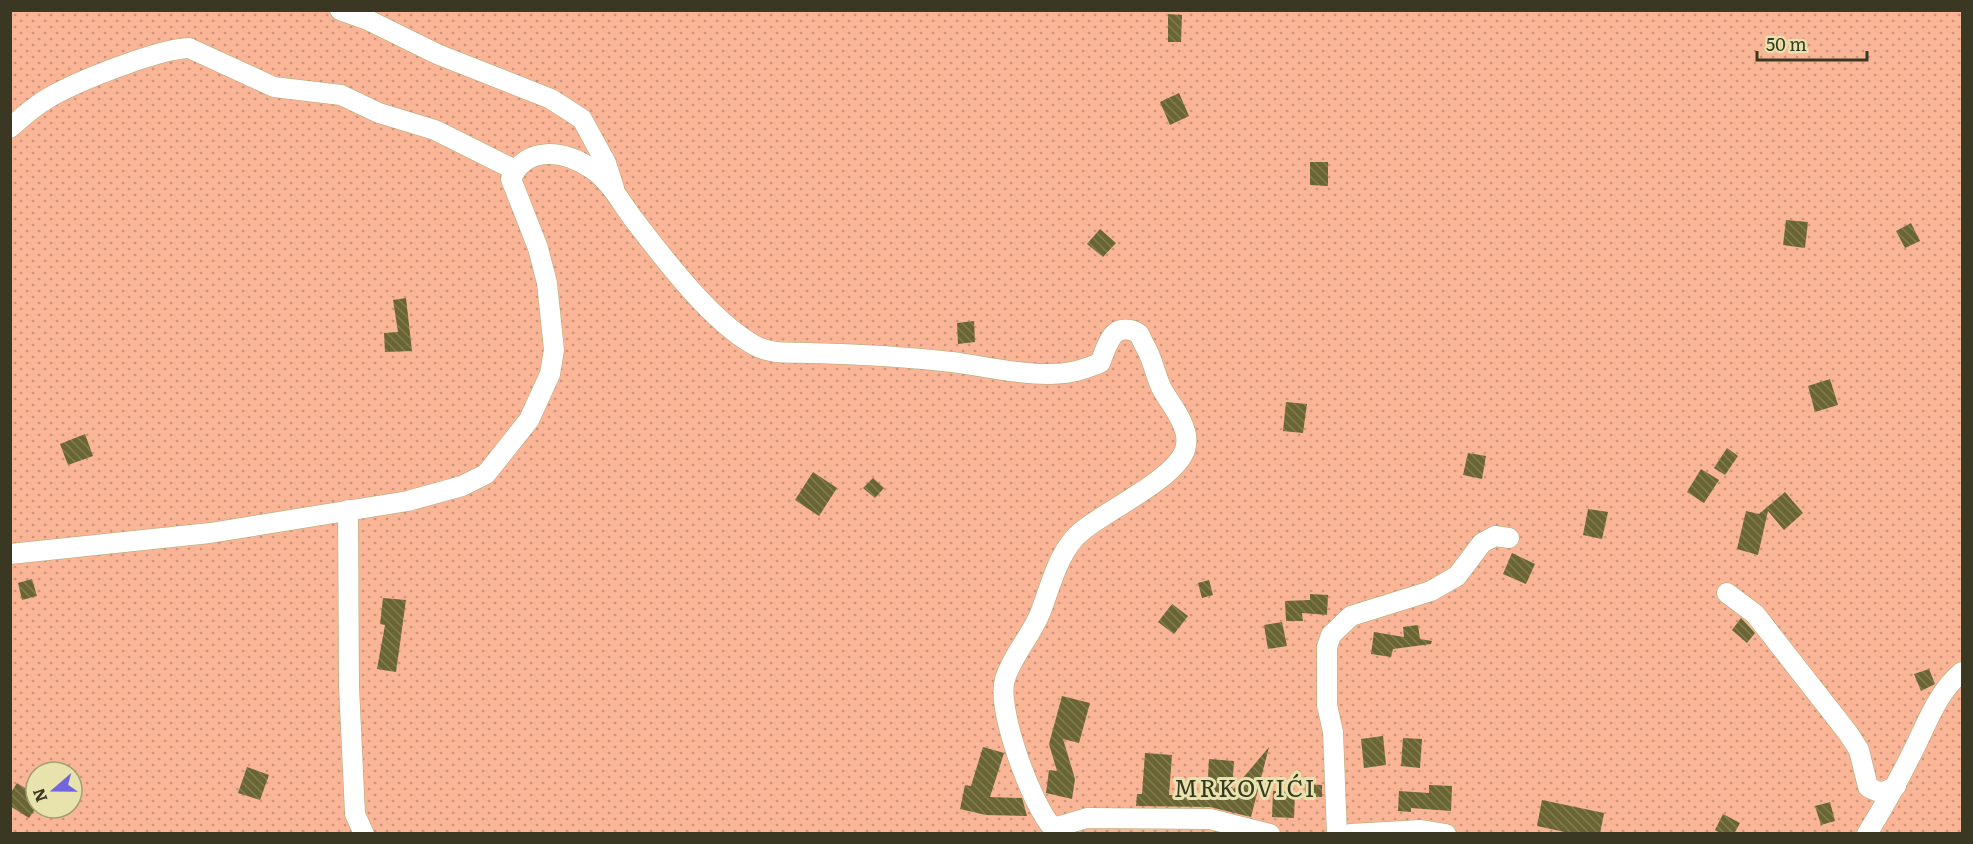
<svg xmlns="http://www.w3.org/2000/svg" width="1973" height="844" font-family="Literata,serif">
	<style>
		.grass { fill: url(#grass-dots); fill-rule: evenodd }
		.building { fill: url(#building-back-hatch) }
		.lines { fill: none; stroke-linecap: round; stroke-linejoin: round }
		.minor-casing { stroke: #afab76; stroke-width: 21 }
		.minor { stroke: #fff; stroke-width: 20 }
		.labels { text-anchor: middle; stroke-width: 6; stroke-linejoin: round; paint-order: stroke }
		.quarter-label { font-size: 24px; letter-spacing: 1.5px; fill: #3a3822; stroke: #e8e3ac }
	</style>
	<defs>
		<pattern id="grass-dots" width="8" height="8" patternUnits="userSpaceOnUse" patternTransform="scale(1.5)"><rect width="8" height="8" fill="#fab496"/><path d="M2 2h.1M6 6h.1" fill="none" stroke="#cb937a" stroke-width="1.8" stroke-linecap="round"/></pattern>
		<pattern id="building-back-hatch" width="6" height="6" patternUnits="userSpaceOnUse" patternTransform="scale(1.5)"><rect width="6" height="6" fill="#6a6533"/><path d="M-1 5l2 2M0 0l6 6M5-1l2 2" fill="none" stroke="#807c56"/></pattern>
	</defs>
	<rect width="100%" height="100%" fill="#e8e3ac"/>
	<!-- grass -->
	<path class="grass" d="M10,11H1962V833H11ZM36,772H72V808H36Z"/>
	<!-- building -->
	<g class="building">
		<path d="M1168,14L1182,15L1181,42H1168Z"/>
		<path d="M1179,93L1189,116L1170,125L1160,102Z"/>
		<path d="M1310,162H1328V186L1310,185Z"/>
		<path d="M1786,220L1808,222L1805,248L1783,245Z"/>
		<path d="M1911,223L1920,241L1905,248L1896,231Z"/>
		<path d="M1100,229L1116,243L1103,257L1087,244Z"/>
		<path d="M406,298L412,351L385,352L384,333L398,332L393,300Z"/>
		<path d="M974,321L975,342L958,344L957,323Z"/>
		<path d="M1830,379L1838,405L1815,412L1808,386Z"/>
		<path d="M1286,402L1307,404L1303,433L1283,431Z"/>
		<path d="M85,434L93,456L68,465L60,444Z"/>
		<path d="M1727,448L1738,456L1725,475L1714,468Z"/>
		<path d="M1468,453L1486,456L1482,479L1463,475Z"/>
		<path d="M1701,469L1719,480L1704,503L1687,492Z"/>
		<path d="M813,472L837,488L819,516L795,500Z"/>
		<path d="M873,478L884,488L875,498L863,488Z"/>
		<path d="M1785,492L1803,513L1784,530L1768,511L1758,555L1737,549L1746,511L1759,514Z"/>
		<path d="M1588,509L1608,512L1602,539L1583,535Z"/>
		<path d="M1512,553L1535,564L1526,584L1503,574Z"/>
		<path d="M32,579L37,596L22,600L18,583Z"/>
		<path d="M1209,580L1213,595L1202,598L1198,583Z"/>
		<path d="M1310,594L1328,595L1327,615L1302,613L1303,621H1286L1285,601L1310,600Z"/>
		<path d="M383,598L406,600L396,672L377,669L385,625L380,624Z"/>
		<path d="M1172,604L1188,616L1174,634L1158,622Z"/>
		<path d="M1741,618L1755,633L1747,643L1732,630Z"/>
		<path d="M1282,622L1287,646L1268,649L1264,625Z"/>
		<path d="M1418,625L1420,639L1432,641L1431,644L1393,649L1391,657L1371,654L1374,632L1404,637L1403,627Z"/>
		<path d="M1929,669L1935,684L1921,691L1914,674Z"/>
		<path d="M1062,696L1090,703L1079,743L1063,739L1075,779L1072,799L1046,793L1049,770L1057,771L1049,744Z"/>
		<path d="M1383,736L1386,765L1364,768L1361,739Z"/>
		<path d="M1403,738L1422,739L1420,768L1401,766Z"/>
		<path d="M983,747L1004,753L990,797L1022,798L1027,816L986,815L960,809L965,785L971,786Z"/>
		<path d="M1269,747L1251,817L1210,807L1136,806L1137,794H1142L1145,753L1172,755L1169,795H1207L1209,759L1234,761L1232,791Z"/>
		<path d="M247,767L269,775L260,800L238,793Z"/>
		<path d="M17,783L36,795V808L29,818L10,806V794Z"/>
		<path d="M1305,784L1322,785V797H1305Z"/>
		<path d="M1429,785L1452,786L1451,811L1411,808V812L1398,811L1399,791L1429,793Z"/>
		<path d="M1273,791L1295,792L1294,818L1272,817Z"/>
		<path d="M1542,800L1604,813L1600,834H1574L1537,826Z"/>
		<path d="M1830,802L1835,821L1821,825L1815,806Z"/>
		<path d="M1723,814L1740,823L1734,834H1722L1715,830Z"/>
	</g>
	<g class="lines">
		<defs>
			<g id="minor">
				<path d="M340,10L368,20L437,54L551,99L582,119L606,163L614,188"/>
				<path d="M10,128C23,116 36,105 50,97C78,81 158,49 189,48L274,87L341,95L379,113L435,130L515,170"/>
				<path d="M348,510L349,686L355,814L364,834"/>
				<path d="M10,554L210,533L408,501L462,486L486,474L529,420L550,374L554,350L547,283L538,248L511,179C526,145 564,150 592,169C611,182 621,203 635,221C665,260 711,321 754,345C770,355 793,352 812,353C858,354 906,357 952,362C983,366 1015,374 1047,374C1066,375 1082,370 1100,363C1105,352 1109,333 1121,330C1127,329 1134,330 1139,334C1141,337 1143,343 1145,346C1153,359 1155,375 1162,389C1169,402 1180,414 1184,428C1187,435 1187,443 1185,450C1175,479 1107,510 1082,531C1059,549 1051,585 1041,611C1032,635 1013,654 1005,679C996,709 1032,806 1053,828L1087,818L1210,819L1270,834"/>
				<path d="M1727,593L1755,614L1848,733L1859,750L1868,787C1880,794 1884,793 1896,786"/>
				<path d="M1337,834L1333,732L1327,705V647L1331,635L1351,616L1431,591L1457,576L1482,543L1495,536L1509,538"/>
				<path d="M1350,834L1421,830L1446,834"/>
				<path d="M1867,834C1883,808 1897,783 1910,757C1926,727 1936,693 1962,672"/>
			</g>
		</defs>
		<!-- minor casing -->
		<use href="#minor" class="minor-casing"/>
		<!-- minor -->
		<use href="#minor" class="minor"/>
	</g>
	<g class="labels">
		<!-- quarter labels -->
		<g class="quarter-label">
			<text x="1245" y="797">MRKOVIĆI</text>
		</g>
	</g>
	<!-- border -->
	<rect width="1973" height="844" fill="none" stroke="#3a3822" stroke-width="24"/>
	<!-- north arrow -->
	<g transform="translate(54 790) rotate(250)"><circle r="28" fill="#e8e3ac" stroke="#a29f75" stroke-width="1.5"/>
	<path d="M0-4.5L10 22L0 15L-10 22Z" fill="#7266e0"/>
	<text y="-9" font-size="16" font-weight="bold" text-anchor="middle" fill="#3a3822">N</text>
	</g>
	<!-- scale -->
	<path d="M1757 51v9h110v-9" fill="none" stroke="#3a3822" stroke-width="3"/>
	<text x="1766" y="51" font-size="18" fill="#3a3822" stroke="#e8e3ac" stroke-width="4.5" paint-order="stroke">50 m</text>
</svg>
